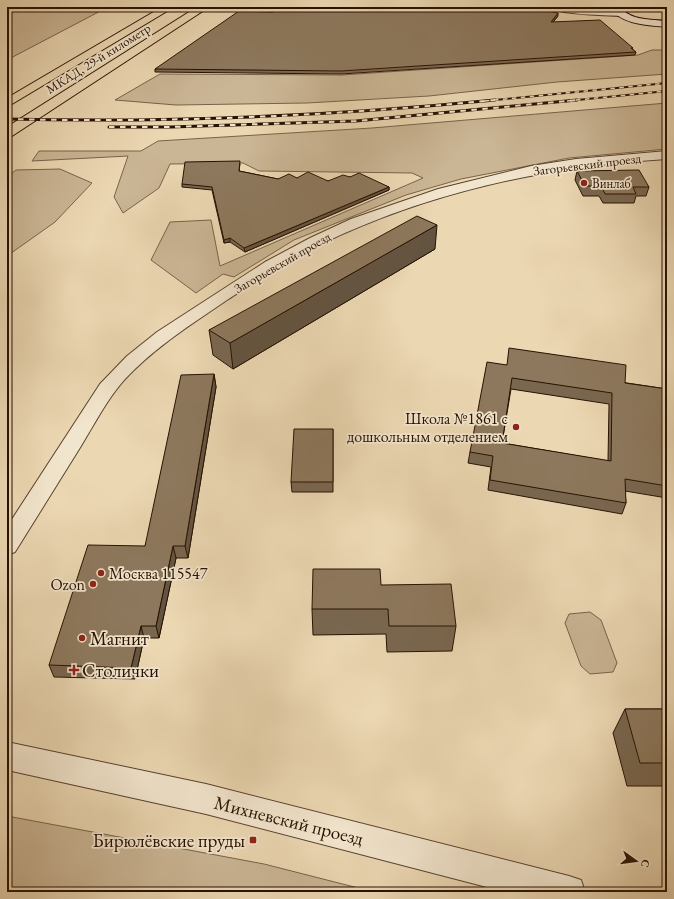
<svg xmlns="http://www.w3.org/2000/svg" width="674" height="899" font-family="'EB Garamond',serif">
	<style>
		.green { fill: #cab594; stroke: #78634a }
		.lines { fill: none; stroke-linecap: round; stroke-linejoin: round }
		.street-casing { stroke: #58422d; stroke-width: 2 }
		.secondary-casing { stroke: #271101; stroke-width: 2 }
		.highway-casing { stroke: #271101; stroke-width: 2 }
		.street { fill: #f2e5cd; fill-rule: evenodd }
		.secondary { fill: #f2e5cd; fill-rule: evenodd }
		.highway { fill: #ebd7b2; fill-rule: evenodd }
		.rail-far1-casing { stroke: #271101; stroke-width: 2 }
		.rail-casing { stroke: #271101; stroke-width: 3 }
		.rail-far1 { stroke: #f2e5cd; stroke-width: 1.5; stroke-dasharray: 4.5; stroke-linecap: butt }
		.rail { stroke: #f2e5cd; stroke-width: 2; stroke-dasharray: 5.5; stroke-linecap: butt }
		.wall { fill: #796750; stroke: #271101; fill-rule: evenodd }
		.shaded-wall { fill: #635441; stroke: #271101 }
		.building { fill: #8d785d; stroke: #271101; fill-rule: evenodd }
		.poi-dot { fill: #8f2418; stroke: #f2e5cd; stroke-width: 1.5 }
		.labels { text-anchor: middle; stroke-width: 3.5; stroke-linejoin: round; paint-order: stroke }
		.far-street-label { font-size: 13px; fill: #271101; stroke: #f2e5cd }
		.far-poi-label { font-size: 13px; fill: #271101; stroke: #f2e5cd; text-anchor: start }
		.poi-label { font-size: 16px; fill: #271101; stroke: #f2e5cd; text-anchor: end }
		.near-poi-label { font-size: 19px; fill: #271101; stroke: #f2e5cd; text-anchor: start }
		.near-street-label { font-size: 19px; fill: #271101; stroke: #f2e5cd }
	</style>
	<rect width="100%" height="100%" fill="#ebd7b2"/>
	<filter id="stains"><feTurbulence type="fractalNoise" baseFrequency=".005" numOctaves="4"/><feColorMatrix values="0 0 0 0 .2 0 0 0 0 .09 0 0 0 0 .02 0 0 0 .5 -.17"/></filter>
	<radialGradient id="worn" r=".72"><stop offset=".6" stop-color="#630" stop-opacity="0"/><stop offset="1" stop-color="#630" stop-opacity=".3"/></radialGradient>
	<!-- green -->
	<g class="green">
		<path d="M7,7H108L7,60Z"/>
		<path d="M652,50H667V74L557,82L429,96L307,103L176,105L115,100L160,74L342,75L638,55Z"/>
		<path d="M667,103V149L569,158L461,179L406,195L294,240L234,277L223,274L196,293L151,260L170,222L211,220L220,266L423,178L412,173L259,171L243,163L170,164L159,188L123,213L114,197L128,156L32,161L39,151H141L158,141L372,128Z"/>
		<path d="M60,169L92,183L55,222L7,256V177L16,170Z"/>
		<path d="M590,612L601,620L617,663L613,672L590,674L581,666L565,623L569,614Z"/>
		<path d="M7,816L264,864L374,892H7Z"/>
	</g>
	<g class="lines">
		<defs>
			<g id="street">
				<path d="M551,7L620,10L625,13L620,16C607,15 559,15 551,7Z"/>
				<path d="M667,151V159C545,167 432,191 321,244C288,260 258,280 227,300C192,324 155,347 125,379C107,399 95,423 81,446C59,481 37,517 15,552L7,555V527L100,384L127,356L157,332L265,262L310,238L351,219L438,189L531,166L576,159Z"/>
				<path d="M7,742L206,784L569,876L581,880L585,892H506L206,814L7,770Z"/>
			</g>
			<path id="secondary" d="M609,7C623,7 623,13 635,17C645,20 657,20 667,21V27C647,25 622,25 609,7Z"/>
			<g id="highway">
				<path d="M162,7H174L7,107V98Z"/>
				<path d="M197,7H209L12,136L7,137V127Z"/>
			</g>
		</defs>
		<!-- street casing -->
		<use href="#street" class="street-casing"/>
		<!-- secondary casing -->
		<use href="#secondary" class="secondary-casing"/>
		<!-- highway casing -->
		<use href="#highway" class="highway-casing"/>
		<!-- street -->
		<use href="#street" class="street"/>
		<!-- secondary -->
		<use href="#secondary" class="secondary"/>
		<!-- highway -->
		<use href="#highway" class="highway"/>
		<defs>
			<g id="rail-far1">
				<path d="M485,101L667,83"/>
				<path d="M567,101L667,91"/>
			</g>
			<g id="rail">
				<path d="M7,119C172,123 331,116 495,100"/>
				<path d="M109,127H171L356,121L577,100"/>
			</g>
		</defs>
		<!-- rail-far1 casing -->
		<use href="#rail-far1" class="rail-far1-casing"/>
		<!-- rail casing -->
		<use href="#rail" class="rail-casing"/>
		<!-- rail-far1 -->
		<use href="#rail-far1" class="rail-far1"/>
		<!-- rail -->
		<use href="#rail" class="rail"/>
	</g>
	<!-- wall -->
	<g class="wall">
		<path d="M558,16L553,22L633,48L632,49L636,52L635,55L341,74L155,72V69Z"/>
		<path d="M240,164L239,171L278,179L297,178L328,181L350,177L389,187V190L245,252L230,242L224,243L212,190L182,187V184Z"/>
		<path d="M577,171L649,187L646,196H636L634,203H603L599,196H583L575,180Z"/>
		<path d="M435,249L233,369L213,355L209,330Z"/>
		<path d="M507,365L667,389V498L625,491L626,503L622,514L488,490L491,467L468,463L470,452ZM511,389L609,404L608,461L502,443Z"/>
		<path d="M214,374L216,387L188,558H176L159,638H144L135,679L54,677L49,665L145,546Z"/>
		<path d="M333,429V492H292L291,482Z"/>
		<path d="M381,585L456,626L452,651L387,652L386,634L313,635L312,609Z"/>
		<path d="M625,709H667V786H627L613,733Z"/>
	</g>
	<!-- shaded-wall -->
	<g class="shaded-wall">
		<path d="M558,13V16L551,25V22Z"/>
		<path d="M389,187V190L245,252L244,248Z"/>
		<path d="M437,225L435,249L233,369L230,343Z"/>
		<path d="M230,238V242L224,243V240Z"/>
		<path d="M214,374L216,387L188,558L185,546Z"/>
		<path d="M173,546L176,558L159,638L156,626Z"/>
		<path d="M141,626L144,638L135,679L131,668Z"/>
	</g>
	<!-- building -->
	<g class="building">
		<path d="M276,7H530L558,13L551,22L600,20L633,48H631L636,52L341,71L155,69L239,11L273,12Z"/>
		<path d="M240,161L239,171L278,179L289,174L297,178L308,172L328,181L343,175L350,177L359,173L389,187L244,248L230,238L224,240L212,187L182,184L185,162Z"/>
		<path d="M639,170L649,187H633L636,194H605L601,186H585L577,171Z"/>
		<path d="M417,216L437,225L230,343L209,330Z"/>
		<path d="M509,348L626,365L625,383L667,389V486L625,479L626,503L490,480L493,456L470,452L487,362L507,365ZM512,378L612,393L611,461L502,443Z"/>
		<path d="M214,374L185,546H173L156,626H141L131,668L49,665L88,545L145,546L181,375Z"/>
		<path d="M294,429H333V482H291Z"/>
		<path d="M313,569H380L381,585L451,584L456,626H389L388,609H312Z"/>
		<path d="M625,709H667V763H640Z"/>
	</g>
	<!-- markers -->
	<g class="poi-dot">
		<circle cx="584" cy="183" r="4"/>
		<circle cx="516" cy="427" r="4"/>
		<circle cx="101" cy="573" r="4"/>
		<circle cx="93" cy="584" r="4"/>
		<circle cx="82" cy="638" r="4"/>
		<path d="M72 664h4v4h4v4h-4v4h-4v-4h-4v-4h4z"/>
		<rect x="249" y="836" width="8" height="8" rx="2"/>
	</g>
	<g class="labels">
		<!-- far-street labels -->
		<g class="far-street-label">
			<text transform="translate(98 58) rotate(-32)" y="5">МКАД, 29-й километр</text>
			<text transform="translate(587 164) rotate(-7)" y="5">Загорьевский проезд</text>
			<text transform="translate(282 262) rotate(-30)" y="5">Загорьевский проезд</text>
		</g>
		<!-- far-poi labels -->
		<g class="far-poi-label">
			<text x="592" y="188">Винлаб</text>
		</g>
		<!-- poi labels -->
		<g class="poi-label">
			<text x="508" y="424">Школа №1861 с<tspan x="508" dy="18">дошкольным отделением</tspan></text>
			<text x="109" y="579" text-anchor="start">Москва 115547</text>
			<text x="85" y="590">Ozon</text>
		</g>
		<!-- near-poi labels -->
		<g class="near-poi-label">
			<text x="90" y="645">Магнит</text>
			<text x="82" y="677">Столички</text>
			<text x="245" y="847" text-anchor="end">Бирюлёвские пруды</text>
		</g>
		<!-- near-street labels -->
		<g class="near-street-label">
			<text transform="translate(289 820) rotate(14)" y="7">Михневский проезд</text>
		</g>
	</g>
	<!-- margin -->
	<rect width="674" height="899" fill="none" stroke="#ebd7b2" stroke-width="24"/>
	<rect x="8" y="8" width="658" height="883" fill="none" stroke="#271101" stroke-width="2"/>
	<rect x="12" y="12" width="650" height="875" fill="none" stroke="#271101"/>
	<!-- north arrow -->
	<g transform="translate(636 861) rotate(104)" stroke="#f2e5cd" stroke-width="3" paint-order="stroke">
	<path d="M0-3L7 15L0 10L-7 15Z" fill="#271101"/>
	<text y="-6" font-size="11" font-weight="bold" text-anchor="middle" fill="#271101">С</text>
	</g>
	<rect width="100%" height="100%" filter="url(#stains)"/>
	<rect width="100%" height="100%" fill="url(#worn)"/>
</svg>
